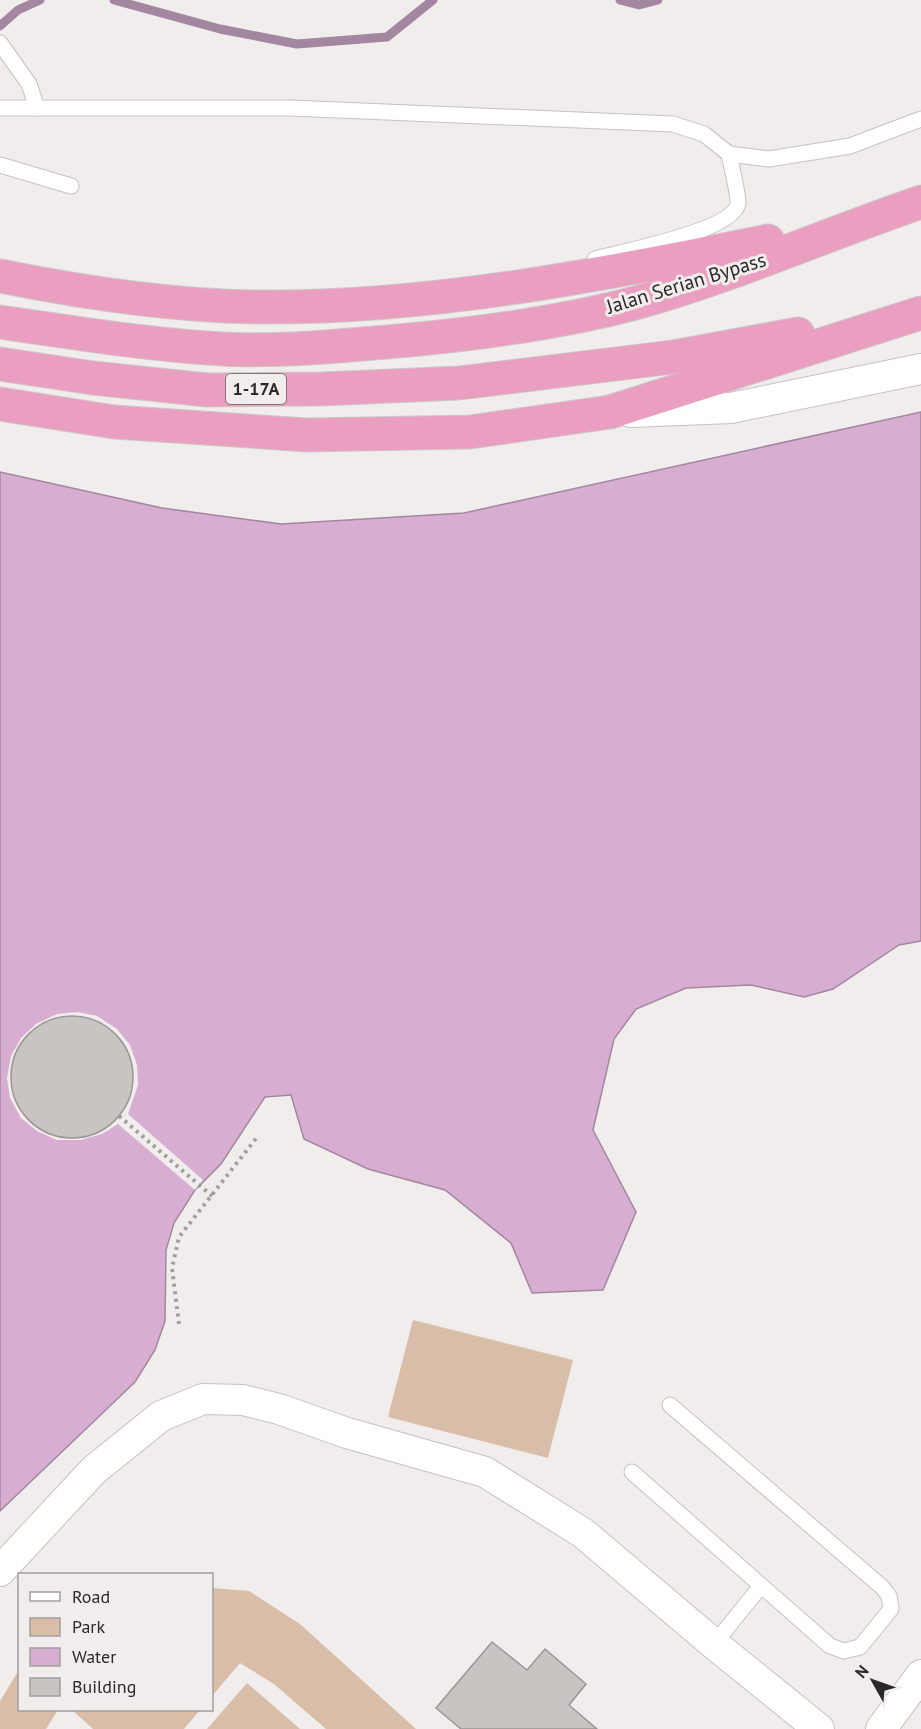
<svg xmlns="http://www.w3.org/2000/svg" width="921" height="1729" font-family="'PT Sans',sans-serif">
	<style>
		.green { fill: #d8bea8 }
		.water { fill: #d7aed2; stroke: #a3869f; stroke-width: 1.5 }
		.pier { fill: #f2eded }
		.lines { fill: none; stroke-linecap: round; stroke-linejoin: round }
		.stream { stroke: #a3869f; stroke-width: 9 }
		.building { fill: #c9c4c2; stroke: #9b9694; stroke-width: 1.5 }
		.service-casing { stroke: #c7c1c1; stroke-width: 17 }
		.minor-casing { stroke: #c7c1c1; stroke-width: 32 }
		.trunk-casing { stroke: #cccbcb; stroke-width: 35 }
		.path { stroke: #a29e9e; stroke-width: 4; stroke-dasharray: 3 4.5; stroke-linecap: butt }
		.service { stroke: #fff; stroke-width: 15 }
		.minor { stroke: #fff; stroke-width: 30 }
		.trunk { stroke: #eb9fc0; stroke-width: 33 }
		.labels { text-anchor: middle; stroke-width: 6; stroke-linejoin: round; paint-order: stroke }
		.shield { fill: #f2eded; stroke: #666363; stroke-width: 1.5 }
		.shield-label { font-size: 18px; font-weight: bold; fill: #2a2828 }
		.street-label { font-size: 20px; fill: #2a2828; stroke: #f2eded }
	</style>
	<rect width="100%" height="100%" fill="#f2eded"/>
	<!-- green -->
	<g class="green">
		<path d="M413,1320L573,1360L548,1458L388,1417Z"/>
		<path d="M212,1588L249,1591L300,1624L416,1729H326L274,1684L240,1663L212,1696Z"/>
		<path d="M19,1670L20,1710H58L46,1729H0V1701Z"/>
		<path d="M247,1683L300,1729H207Z"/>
		<path d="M72,1710H200L184,1729H93Z"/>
	</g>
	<!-- water -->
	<path class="water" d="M921,412V941L899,945L833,989L804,997L751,985L686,988L636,1009L614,1039L593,1130L636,1212L603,1290L532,1293L511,1243L445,1190L368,1169L304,1139L291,1095L265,1097L221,1164L195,1190L174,1223L166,1250L165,1321L155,1350L135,1382L0,1511V472L162,508L281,524L464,513Z"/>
	<!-- pier -->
	<path class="pier" d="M78,1012L97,1016L117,1029L130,1045L137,1065L138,1085L128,1114L203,1180L195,1190L118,1124L102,1134L81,1140H57L37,1131L21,1118L10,1098L7,1078L11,1056L21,1038L36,1024L57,1014Z"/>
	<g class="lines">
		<!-- stream -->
		<g class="stream">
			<path d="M114,0L220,29L297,44L387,37L433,0"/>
			<path d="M620,0L639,5L658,0"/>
			<path d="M0,26L18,10L40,0"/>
		</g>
	</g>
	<!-- building -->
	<g class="building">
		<circle cx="72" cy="1077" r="61"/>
		<path d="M492,1642L527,1670L545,1649L586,1684L569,1705L597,1729H461L436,1708Z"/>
	</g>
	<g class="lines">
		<defs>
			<g id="service">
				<path d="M0,43L29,84L37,108"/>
				<path d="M0,108H291L673,124L704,134L729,154L769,159L850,146L921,119"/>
				<path d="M0,165L71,186"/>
				<path d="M595,259C621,252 732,231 738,204C739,196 731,165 729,154"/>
				<path d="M632,1472L830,1646L844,1651L860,1647L891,1609L889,1596L882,1587L670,1405"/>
				<path d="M714,1644L761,1586"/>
			</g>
			<g id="minor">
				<path d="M631,412L731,408L921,369"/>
				<path d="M0,1571L94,1470L161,1416L203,1399L243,1400L279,1409L347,1433L485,1472L583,1533L714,1644L819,1729"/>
				<path d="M881,1729L921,1675"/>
			</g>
			<g id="trunk">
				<path d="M0,276C84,293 170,306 256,307C426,309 602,275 768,241"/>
				<path d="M0,322C69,332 138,343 207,348C267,353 327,347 387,342C471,335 557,324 639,302C735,275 827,234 921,202"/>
				<path d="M0,364L93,378L207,390L322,389L459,383L673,357L798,334"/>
				<path d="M0,404L114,422L307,435L470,432L610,412L921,313"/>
			</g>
		</defs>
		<!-- service casing -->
		<use href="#service" class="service-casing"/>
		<!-- minor casing -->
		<use href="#minor" class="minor-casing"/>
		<!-- trunk casing -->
		<use href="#trunk" class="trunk-casing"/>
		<!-- path -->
		<g class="path">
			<path d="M119,1116L212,1196"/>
			<path d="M179,1324L172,1268L179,1237L258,1136"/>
		</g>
		<!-- service -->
		<use href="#service" class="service"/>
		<!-- minor -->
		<use href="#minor" class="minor"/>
		<!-- trunk -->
		<use href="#trunk" class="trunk"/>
	</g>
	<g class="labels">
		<!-- shield labels -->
		<rect class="shield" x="226" y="374" width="60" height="30" rx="4.5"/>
		<g class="shield-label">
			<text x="256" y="395">1-17A</text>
		</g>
		<!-- street labels -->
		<g class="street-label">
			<text transform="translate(686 283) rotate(-17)" y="7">Jalan Serian Bypass</text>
		</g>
	</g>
	<!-- legend -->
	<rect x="18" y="1573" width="195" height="138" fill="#f2eded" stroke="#a29e9e" stroke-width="1.5"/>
	<rect x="30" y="1592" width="30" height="9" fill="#ffffff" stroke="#a29e9e" stroke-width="1.5"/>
	<text x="72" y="1603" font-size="18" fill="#2a2828">Road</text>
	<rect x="30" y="1618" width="30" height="18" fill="#d8bea8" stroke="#a29e9e" stroke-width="1.5"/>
	<text x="72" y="1633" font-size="18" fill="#2a2828">Park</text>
	<rect x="30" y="1648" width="30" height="18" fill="#d7aed2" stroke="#a29e9e" stroke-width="1.5"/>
	<text x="72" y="1663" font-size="18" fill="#2a2828">Water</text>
	<rect x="30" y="1678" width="30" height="18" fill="#c9c4c2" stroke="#a29e9e" stroke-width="1.5"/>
	<text x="72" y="1693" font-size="18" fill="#2a2828">Building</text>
	<!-- north arrow -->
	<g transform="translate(873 1681) rotate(310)" stroke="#f2eded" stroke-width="4.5" paint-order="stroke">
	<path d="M0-4.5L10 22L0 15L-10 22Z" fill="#2a2828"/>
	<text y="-9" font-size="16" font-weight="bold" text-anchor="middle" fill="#2a2828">N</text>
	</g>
</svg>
